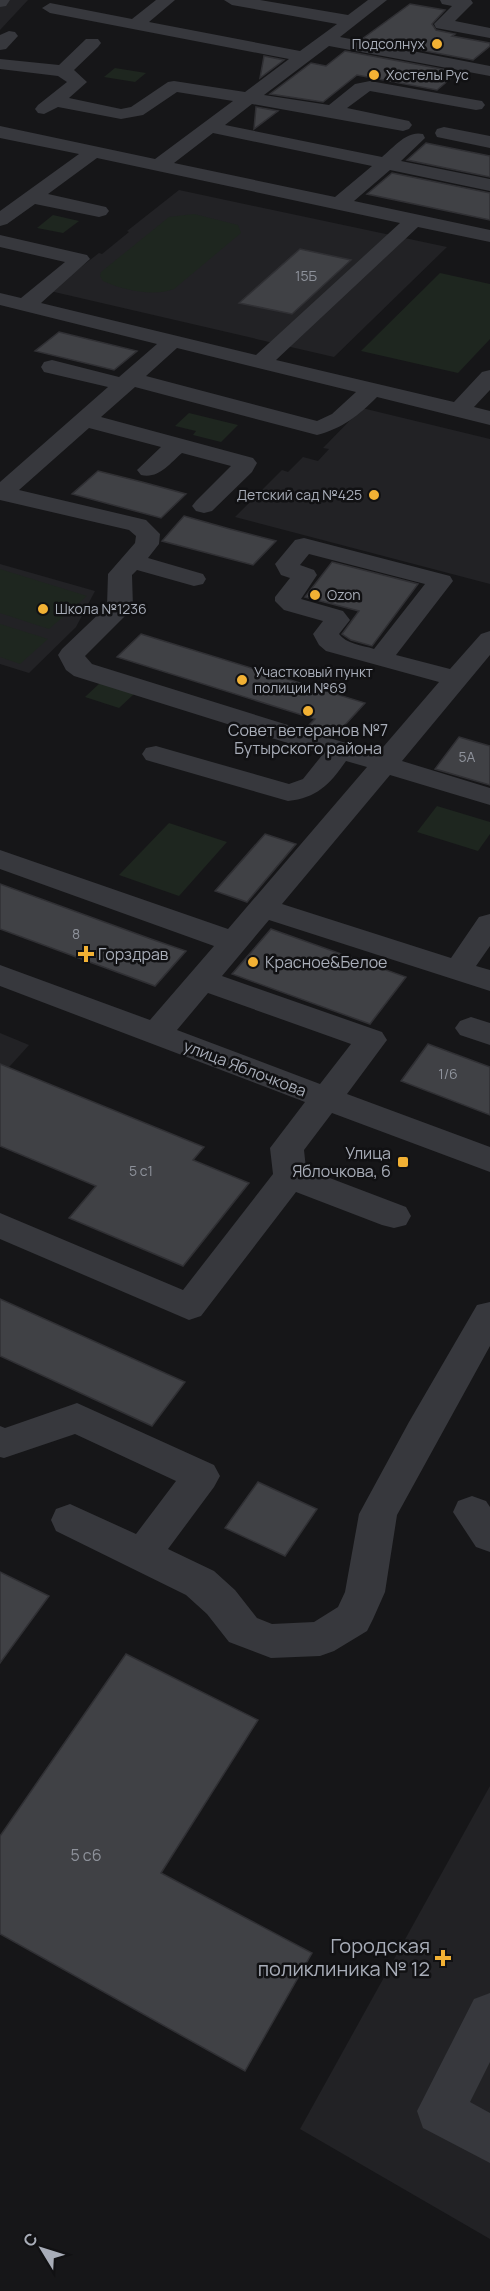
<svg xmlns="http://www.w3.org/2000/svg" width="490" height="2291" font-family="Manrope,sans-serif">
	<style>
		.built { fill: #222225 }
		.green { fill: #1e261f }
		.building { fill: #404145; stroke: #303034; stroke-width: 1.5 }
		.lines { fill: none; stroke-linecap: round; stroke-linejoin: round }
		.minor { fill: #37383d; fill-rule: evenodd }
		.poi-dot { fill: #f2b134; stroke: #111113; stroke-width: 2 }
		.labels { text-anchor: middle; stroke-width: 5; stroke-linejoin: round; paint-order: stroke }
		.far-poi-label { font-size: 14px; fill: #a8adb8; stroke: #111113; text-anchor: start }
		.number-label { font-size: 14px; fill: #8e929b }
		.poi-label { font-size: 16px; fill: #a8adb8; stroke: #111113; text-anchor: start }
		.street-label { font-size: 16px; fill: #a8adb8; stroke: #111113 }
		.near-number-label { font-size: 16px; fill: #8e929b }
		.near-poi-label { font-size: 20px; fill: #a8adb8; stroke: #111113; text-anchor: end }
	</style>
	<rect width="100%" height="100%" fill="#161618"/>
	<!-- built -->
	<g class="built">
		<path d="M0,0H28L0,30Z"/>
		<path d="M179,190L447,247L334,357L50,291L99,253L102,254L129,232L127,231Z"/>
		<path d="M362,408L490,439V584L235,517L282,470L288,472L303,457L318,461L329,449L323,448Z"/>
		<path d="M0,564L95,591L76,627L29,673L0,664Z"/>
		<path d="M0,1033L29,1045L0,1077Z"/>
		<path d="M490,1786V2239L300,2129Z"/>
	</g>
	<!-- green -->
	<g class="green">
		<path d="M115,68L146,73L135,82L104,77Z"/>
		<path d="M194,214L238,225L241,233L174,289C153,297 123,290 103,281L100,276L101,272L169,217Z"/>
		<path d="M53,215L79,221L63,233L37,228Z"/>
		<path d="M440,273L490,284V339L458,373L361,351Z"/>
		<path d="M189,413L238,425L221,442L193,435L196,431L175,426Z"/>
		<path d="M0,569L87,596L49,629L0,613Z"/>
		<path d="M0,624L48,639L20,664L0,657Z"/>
		<path d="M100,683L134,694L119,708L85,697Z"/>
		<path d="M437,806L490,822V834L478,851L417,832Z"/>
		<path d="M169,823L227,842L179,896L119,875Z"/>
	</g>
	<!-- building -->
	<g class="building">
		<path d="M410,4L445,10L432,24L436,30L455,34L452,36L490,43V46L473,60L362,39Z"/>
		<path d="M345,51L458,72L437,90L357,75L323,102L270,94L311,63L326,66Z"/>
		<path d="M264,56L284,60L260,78Z"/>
		<path d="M256,107L278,111L254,129Z"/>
		<path d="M426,143L490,156V177L407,160Z"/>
		<path d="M392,173L490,193V220L367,194Z"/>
		<path d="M300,249L351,260L292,314L239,303Z"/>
		<path d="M59,332L137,351L114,370L35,351Z"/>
		<path d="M98,471L142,482L186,494L161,518L72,494Z"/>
		<path d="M184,516L230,529L276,541L253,565L162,541Z"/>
		<path d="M332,562L418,584L372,646L351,640L342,634L359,611L305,597Z"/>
		<path d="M141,634L365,703L334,737L306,728L315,719L117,657Z"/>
		<path d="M459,737L490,746V785L435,769Z"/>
		<path d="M265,834L296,844L247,902L215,891Z"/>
		<path d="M0,884L151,939L186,951L155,986L0,929Z"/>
		<path d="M271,929L406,977L370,1024L232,974Z"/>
		<path d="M428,1044L490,1067V1115L401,1081Z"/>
		<path d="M0,1064L204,1147L193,1160L249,1183L183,1266L69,1218L96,1186L0,1146Z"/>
		<path d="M0,1299L185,1382L152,1426L0,1356Z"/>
		<path d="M258,1482L317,1509L285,1556L225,1528Z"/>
		<path d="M0,1572L49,1596L0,1663Z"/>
		<path d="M126,1654L258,1720L161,1873L312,1953L245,2071L0,1934V1836Z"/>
	</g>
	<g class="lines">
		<!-- minor -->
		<g class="minor">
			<path d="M0,0H10L6,6L0,7Z"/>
			<path d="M156,0H175L149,22L300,51L337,24L232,5L224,0H260L348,15L368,0H387L340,37L490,66V76L329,46L264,95L329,105L355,84L370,81L476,100L482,101L485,105L482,109L476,110L370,91L347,108L409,121L412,125L409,129L403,131L252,104L225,125L382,157C394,147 407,130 423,134L425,138L401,161L490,179V191L390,170L354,201L490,230V242L418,227L276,360L454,402L482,372L490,370V390L474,407L490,411V425L377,397C358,416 343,428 317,435L135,387L101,417L253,458L257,463L252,472L212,511L204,513L196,511L192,506L196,501L231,466L182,453C169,464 159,479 141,475L137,470L161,447L89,428L19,490L146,520L160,534L159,544L148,558L203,574L206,579L203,584L194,586L137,570L132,575L133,608L85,656L92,664L378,753L439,682L326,651L319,645L313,634L323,621L284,610L275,601V597L290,578L281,575L275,564L295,540L304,538L450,576L453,581L396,655L450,669L481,634L490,631V655L402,761L490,788V805L390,775L282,904L451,958L479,917L490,914V946L476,966L490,970V991L269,920L222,976L382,1032L387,1040L347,1094L490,1147V1172L332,1113L304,1150L306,1169L406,1207L411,1216L406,1225L394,1228L382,1225L296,1192L201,1316L189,1320L0,1239V1213L183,1290L273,1174L270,1148L305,1102L0,986V965L150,1020L214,946L0,869V850L228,929L367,767L346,761C330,784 317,798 288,801L146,760L142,754L146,748L156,746L289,784L303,779L323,754L74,676L66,670L58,655L62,649L107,606L108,574L135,543L136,536L129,530L0,500V482L108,387L44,372L41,367L44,362L52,360L119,377L157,344L0,305V293L21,298L65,262L0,247V235L87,255L90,259L41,303L256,355L400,223L97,158L48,194L106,207L109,211L106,215L99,217L35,204L7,224L0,226V211L79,154L0,138V126L155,159L233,101L177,92L143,115L121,119L58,107L44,114L38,113L35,109L38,105L67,82L58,76L0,69V59L59,65L86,39H98L101,43L98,47L74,70L87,82L69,98L121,109L131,107L168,82L174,81L245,92L289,59L50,13L42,8L50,3L132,19ZM213,133L372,166L335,197L174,163ZM177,348L356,392L332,414L317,421L146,376ZM309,554L425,584L374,649C362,645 346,644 339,634L350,620L343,611L301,599L317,575L314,570L300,565ZM208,993L351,1044L320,1084L177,1030Z"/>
			<path d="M440,0H471L473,3L455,21L490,28V38L436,28L434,24L452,6L442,4Z"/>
			<path d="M9,31L15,32L18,36L6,49L0,50V35Z"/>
			<path d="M444,127L490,136V148L437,137L435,133L437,129Z"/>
			<path d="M471,1017L490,1023V1045L460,1035L455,1028L460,1021Z"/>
			<path d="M490,1302V1346L397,1515L385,1592L373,1619L367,1631L334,1651L320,1656L271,1658L229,1642L207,1614L186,1595L56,1531L51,1520L56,1509L70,1504L136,1534L176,1481L75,1434L4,1458L0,1457V1426L5,1428L77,1403L214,1465L220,1476L214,1487L168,1549L214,1571L235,1590L257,1618L272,1624L314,1622L338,1607L345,1592L359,1514L409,1422L477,1305Z"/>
			<path d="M472,1496L486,1501L490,1507V1552L476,1547L453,1512L458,1501Z"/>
			<path d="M490,1993V2062L470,2102L490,2113V2163L423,2128L417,2111L474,1999Z"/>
		</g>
	</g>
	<!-- markers -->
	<g class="poi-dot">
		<circle cx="437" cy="44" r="6"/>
		<circle cx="374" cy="75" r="6"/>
		<circle cx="374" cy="495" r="6"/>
		<circle cx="315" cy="595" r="6"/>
		<circle cx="43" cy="609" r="6"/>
		<circle cx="242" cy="680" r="6"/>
		<circle cx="308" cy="711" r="6"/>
		<path d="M83 945h6v6h6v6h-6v6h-6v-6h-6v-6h6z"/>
		<circle cx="253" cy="962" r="6"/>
		<rect x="397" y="1156" width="12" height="12" rx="3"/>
		<path d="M440 1949h6v6h6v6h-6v6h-6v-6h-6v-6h6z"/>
	</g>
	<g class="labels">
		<!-- far-poi labels -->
		<g class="far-poi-label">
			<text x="425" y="49" text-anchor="end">Подсолнух</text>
			<text x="386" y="80">Хостелы Рус</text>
			<text x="362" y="500" text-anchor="end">Детский сад №425</text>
			<text x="327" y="600">Ozon</text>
			<text x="55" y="614">Школа №1236</text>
			<text x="254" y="677">Участковый пункт<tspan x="254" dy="16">полиции №69</tspan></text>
		</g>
		<!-- number labels -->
		<g class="number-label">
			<text x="306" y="281">15Б</text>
			<text x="467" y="762">5А</text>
			<text x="76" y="939">8</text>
			<text x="448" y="1079">1/6</text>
			<text x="141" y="1176">5 с1</text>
		</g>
		<!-- poi labels -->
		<g class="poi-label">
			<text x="308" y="736" text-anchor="middle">Совет ветеранов №7<tspan x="308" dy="18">Бутырского района</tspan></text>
			<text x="98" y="960">Горздрав</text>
			<text x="265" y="968">Красное&amp;Белое</text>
			<text x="391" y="1159" text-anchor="end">Улица<tspan x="391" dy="18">Яблочкова, 6</tspan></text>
		</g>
		<!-- street labels -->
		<g class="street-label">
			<text transform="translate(245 1068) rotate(21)" y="6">улица Яблочкова</text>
		</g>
		<!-- near-number labels -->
		<g class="near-number-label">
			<text x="86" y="1861">5 с6</text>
		</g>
		<!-- near-poi labels -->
		<g class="near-poi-label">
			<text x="430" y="1953">Городская<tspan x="430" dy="23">поликлиника № 12</tspan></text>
		</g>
	</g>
	<!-- north arrow -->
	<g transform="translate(42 2249) rotate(308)" stroke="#111113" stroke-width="4.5" paint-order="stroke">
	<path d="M0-4.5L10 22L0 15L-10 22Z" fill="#a8adb8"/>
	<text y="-9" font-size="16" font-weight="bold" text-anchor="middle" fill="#a8adb8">С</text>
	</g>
</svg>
